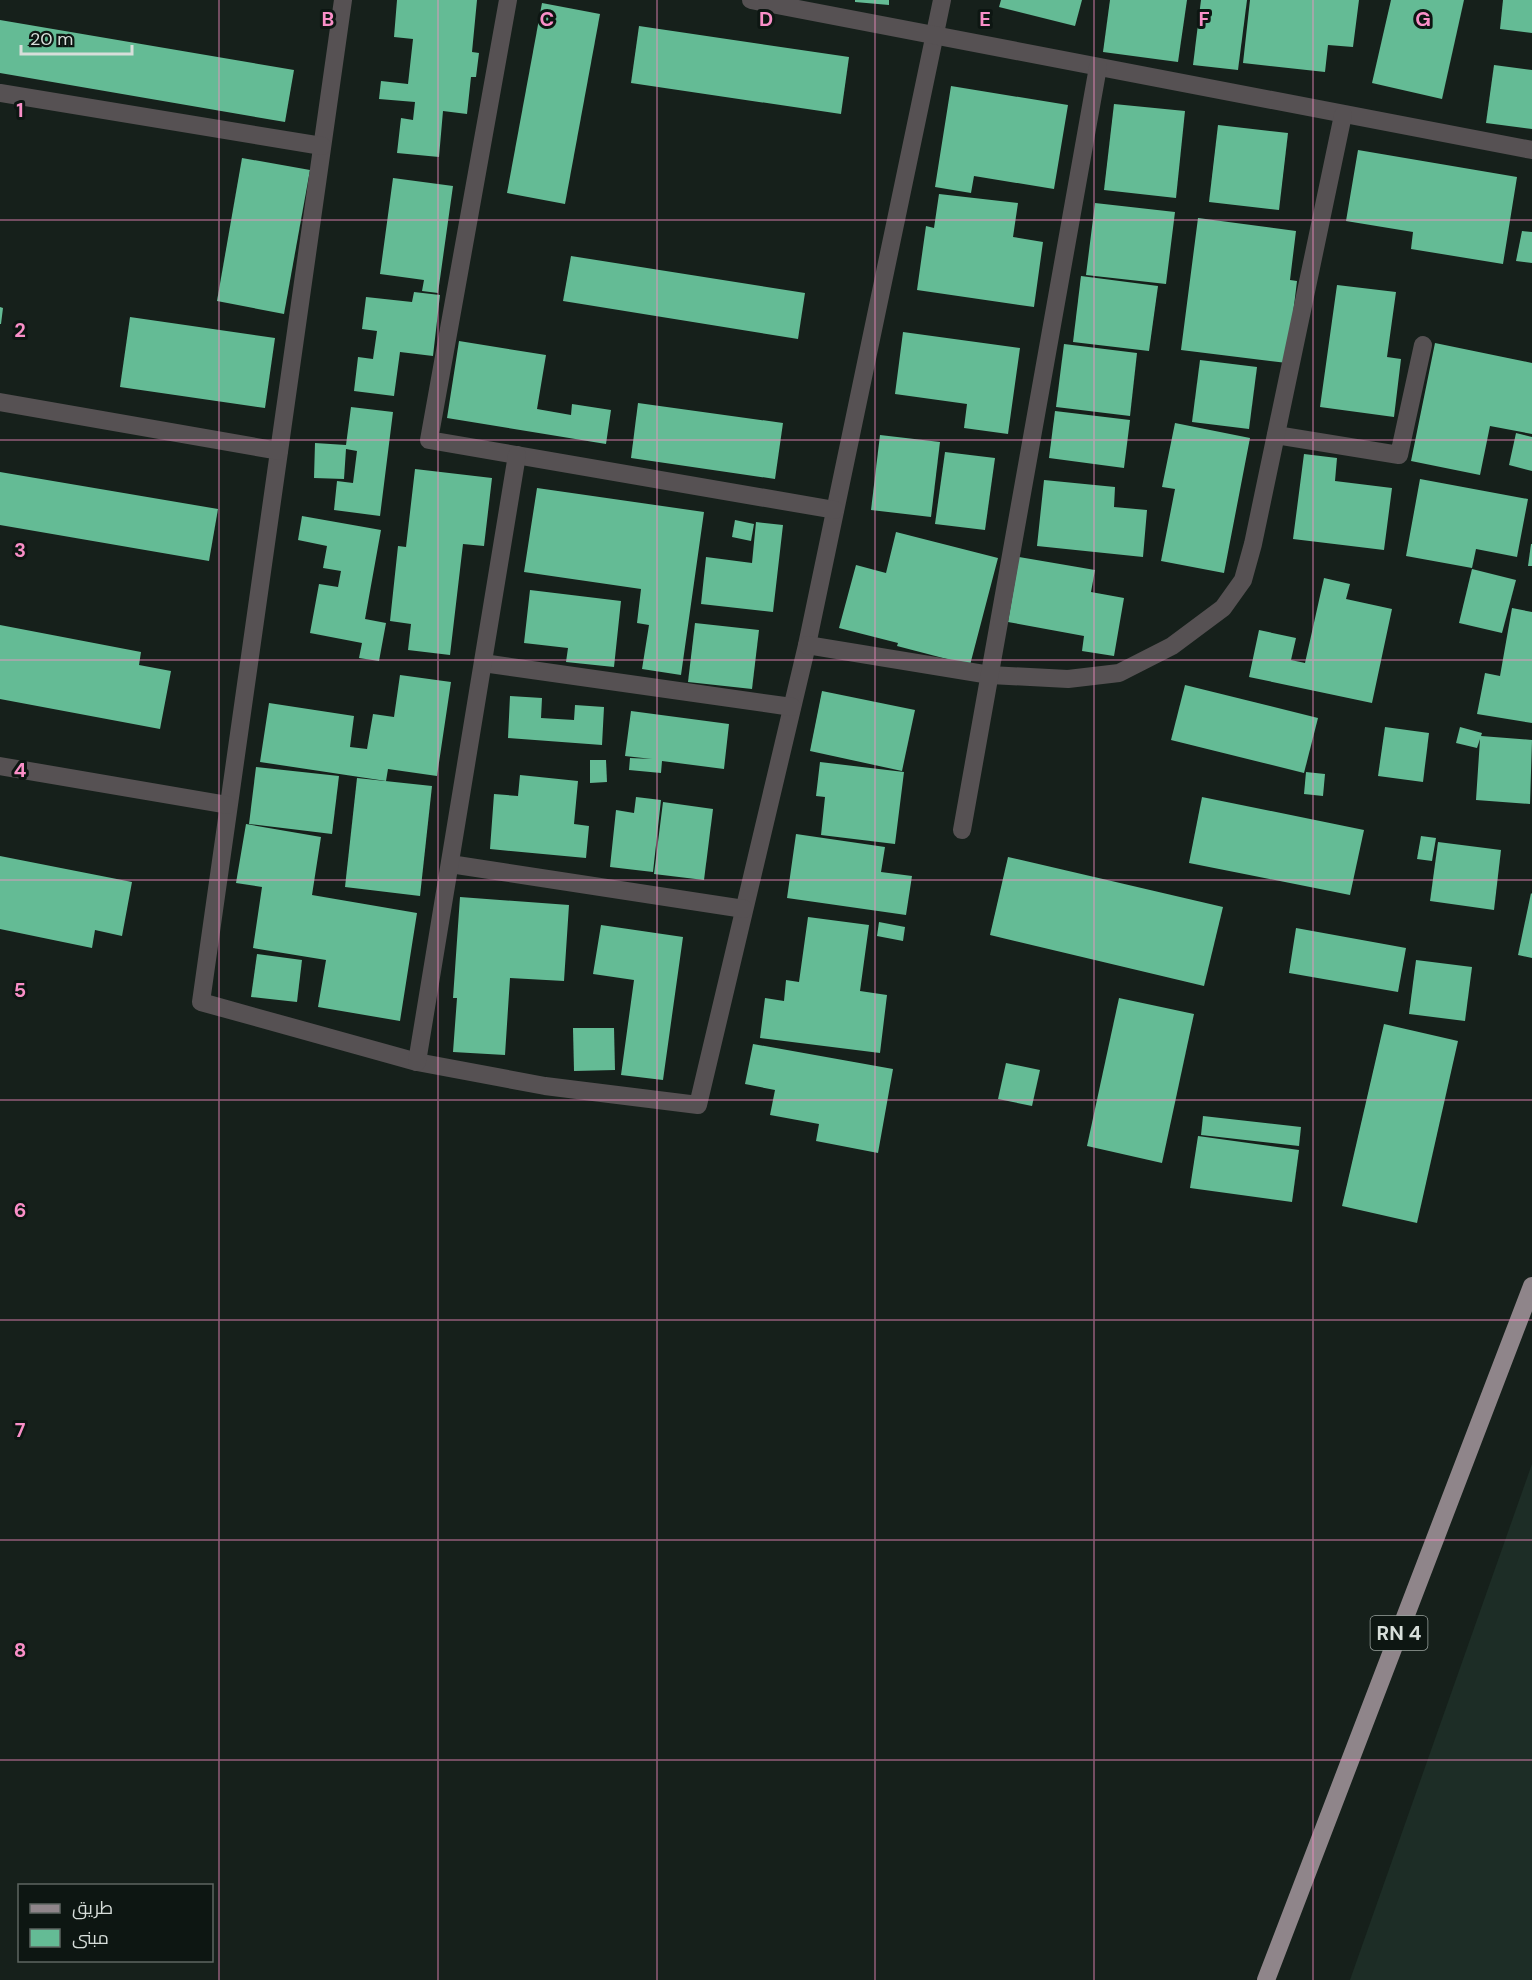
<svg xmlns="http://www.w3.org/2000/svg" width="1532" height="1980" font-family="'DM Sans',Cairo,sans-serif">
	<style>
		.built { fill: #1d2d26 }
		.building { fill: #64bb95 }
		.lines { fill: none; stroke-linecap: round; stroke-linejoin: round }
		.minor { stroke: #565153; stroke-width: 18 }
		.major { stroke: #8f858a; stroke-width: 18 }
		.grid { fill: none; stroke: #fa8fc8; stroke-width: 1.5; stroke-opacity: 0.55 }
		.labels { text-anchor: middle; stroke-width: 6; stroke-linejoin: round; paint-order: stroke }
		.shield { fill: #0d1612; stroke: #9aa29e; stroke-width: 1.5 }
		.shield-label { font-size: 20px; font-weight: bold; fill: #d7deda }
		.grid-label { font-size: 20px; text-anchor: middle; font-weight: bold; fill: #fa8fc8; stroke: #0d1612; stroke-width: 6; stroke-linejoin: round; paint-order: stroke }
	</style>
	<rect width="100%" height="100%" fill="#16201b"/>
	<!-- built -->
	<path class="built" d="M1532,1464V1980H1350Z"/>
	<!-- building -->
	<g class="building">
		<path d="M397,0H477L472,52L479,53L476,77H471L467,114L443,111L439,157L397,153L401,118L413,120L415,102L379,99L381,81L408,84L413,39L394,37Z"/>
		<path d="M855,0H889V5L855,2Z"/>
		<path d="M1001,0H1082L1075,26L999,7Z"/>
		<path d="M1110,0H1187L1178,62L1103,52Z"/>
		<path d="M1201,0H1247L1238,70L1193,65Z"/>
		<path d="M1250,0H1359L1353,47L1328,45L1325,72L1243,63Z"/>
		<path d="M1391,0H1464L1442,99L1372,83Z"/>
		<path d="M1503,0H1532V33L1500,29Z"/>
		<path d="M542,3L600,14L565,204L507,193Z"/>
		<path d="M0,20L294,70L285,122L0,73Z"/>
		<path d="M639,26L849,57L841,114L631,83Z"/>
		<path d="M1494,65L1532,70V129L1486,123Z"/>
		<path d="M951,86L1068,105L1054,189L974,176L971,193L935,187Z"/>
		<path d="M1114,104L1185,111L1176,198L1104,190Z"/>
		<path d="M1218,125L1288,133L1279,210L1209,202Z"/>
		<path d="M1358,150L1517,177L1503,264L1411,249L1413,232L1346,221Z"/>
		<path d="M242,158L310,170L284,314L217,301Z"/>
		<path d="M393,178L453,186L438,293L422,291L424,280L380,274Z"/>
		<path d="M939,194L1018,203L1013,237L1043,242L1034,307L917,290L926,226L934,228Z"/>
		<path d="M1095,203L1175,212L1166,284L1086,275Z"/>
		<path d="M1198,218L1296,231L1290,280L1297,281L1287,363L1181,350Z"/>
		<path d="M1522,231L1532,232V263L1516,261Z"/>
		<path d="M571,256L805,293L798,339L563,301Z"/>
		<path d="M1081,276L1158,286L1149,351L1073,342Z"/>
		<path d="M1337,285L1396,292L1387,357L1401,359L1394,417L1320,407Z"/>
		<path d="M414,292L440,295L433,356L400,352L394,396L354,391L358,357L373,359L377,331L362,329L366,297L412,302Z"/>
		<path d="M0,307L3,308L1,324H0Z"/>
		<path d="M130,317L275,338L265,408L120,387Z"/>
		<path d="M903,332L1020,348L1008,434L964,428L967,404L895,394Z"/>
		<path d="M459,341L546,355L537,409L571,415L572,404L611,410L606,444L447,418Z"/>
		<path d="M1435,343L1532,363V434L1490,426L1480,475L1411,461Z"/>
		<path d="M1064,344L1137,353L1130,416L1056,407Z"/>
		<path d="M1200,360L1257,367L1249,429L1192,422Z"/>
		<path d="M638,403L783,423L775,479L631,458Z"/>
		<path d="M351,407L393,412L380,516L334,510L337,481L353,483L357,451L346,449L344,479L314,478L315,443L346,445Z"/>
		<path d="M1055,411L1130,420L1124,468L1049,458Z"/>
		<path d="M1175,423L1250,438L1224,573L1161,561L1175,489L1162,487Z"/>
		<path d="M1516,433L1532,437V471L1509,465Z"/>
		<path d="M880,435L940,442L931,517L871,510Z"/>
		<path d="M945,452L995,458L985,530L935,524Z"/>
		<path d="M1304,454L1337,458L1335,481L1392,488L1384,550L1293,539Z"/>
		<path d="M415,469L492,478L484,546L463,544L450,655L408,650L411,624L390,621L398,546L406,547Z"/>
		<path d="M0,472L218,509L209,561L0,525Z"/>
		<path d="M1420,479L1528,499L1517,557L1476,549L1472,568L1406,556Z"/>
		<path d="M1044,480L1115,487L1114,507L1147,510L1143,557L1037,546Z"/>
		<path d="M537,488L704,512L681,675L642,669L649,625L637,623L641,589L524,572Z"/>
		<path d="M302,516L381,530L365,619L386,623L379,661L359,658L362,643L310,633L319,584L338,587L341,571L323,568L327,546L298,540Z"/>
		<path d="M735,520L754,524L751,541L732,537Z"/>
		<path d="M756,522L783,525L773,612L701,604L706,557L752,563Z"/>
		<path d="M896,532L998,558L970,665L897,646L898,643L839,628L856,565L886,573Z"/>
		<path d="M1531,544H1532V566H1528Z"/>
		<path d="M1019,557L1095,570L1091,592L1124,598L1114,656L1082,651L1084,636L1008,622Z"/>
		<path d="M1472,569L1516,580L1502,633L1459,623Z"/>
		<path d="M1324,578L1350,584L1346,599L1392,609L1372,703L1249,677L1259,630L1296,638L1291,660L1305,663Z"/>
		<path d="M530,590L621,601L614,667L566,662L568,648L524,643Z"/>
		<path d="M1512,608L1532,612V723L1477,714L1485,673L1500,676Z"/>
		<path d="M695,623L759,630L752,689L688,682Z"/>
		<path d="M0,625L141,652L139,665L171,671L160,729L0,699Z"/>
		<path d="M400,675L451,682L437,776L388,769L386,781L260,762L269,703L354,716L350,747L367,749L373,714L394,717Z"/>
		<path d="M1185,685L1318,718L1304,773L1171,740Z"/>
		<path d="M822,691L915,710L902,771L810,751Z"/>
		<path d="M510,696L542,698L541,718L574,720L575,705L604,707L602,745L508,738Z"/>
		<path d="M631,711L729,724L724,769L662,761L661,773L629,770L630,758L652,759L625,756Z"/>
		<path d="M1385,727L1429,733L1423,782L1378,776Z"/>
		<path d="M1460,727L1482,733L1481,736L1532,740L1530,804L1476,800L1480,739L1477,748L1456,743Z"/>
		<path d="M590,760H606L607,782L590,783Z"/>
		<path d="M820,762L904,772L895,844L821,835L825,797L816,796Z"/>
		<path d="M256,767L339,776L332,834L249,824Z"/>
		<path d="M1306,772L1325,774L1323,796L1304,794Z"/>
		<path d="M520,775L578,781L574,824L589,826L586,858L490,849L494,794L518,796Z"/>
		<path d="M357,778L432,786L420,896L345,887Z"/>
		<path d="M636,797L661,800L653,872L610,867L616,810L634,813Z"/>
		<path d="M1202,797L1364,830L1350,895L1189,863Z"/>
		<path d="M663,802L713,809L704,880L654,874Z"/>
		<path d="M246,824L321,837L312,895L417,913L400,1021L318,1007L326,960L253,948L262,887L236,883Z"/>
		<path d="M796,834L885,847L881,872L912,876L906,915L787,898Z"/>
		<path d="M1421,836L1436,838L1432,861L1417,859Z"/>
		<path d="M1438,842L1501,850L1494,910L1430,901Z"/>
		<path d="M0,856L132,882L122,936L95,930L92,948L0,929Z"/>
		<path d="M1008,857L1223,907L1204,986L990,935Z"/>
		<path d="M1531,893L1532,894V958L1518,955Z"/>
		<path d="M460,897L569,905L564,981L510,978L505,1055L453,1052L457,998H453Z"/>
		<path d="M808,917L869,925L860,991L887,995L880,1053L760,1038L765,998L784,1001L786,980L799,982Z"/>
		<path d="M879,922L905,927L903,941L877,936Z"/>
		<path d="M601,925L683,937L663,1080L621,1075L634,980L593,974Z"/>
		<path d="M1296,928L1406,948L1398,992L1289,973Z"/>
		<path d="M257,954L302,960L297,1002L251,997Z"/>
		<path d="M1416,960L1472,967L1465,1021L1409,1014Z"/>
		<path d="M1119,998L1194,1014L1162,1163L1087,1146Z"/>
		<path d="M1384,1024L1458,1041L1417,1223L1342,1206Z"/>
		<path d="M573,1028H614L615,1070L574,1071Z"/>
		<path d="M753,1044L893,1069L878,1153L816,1141L819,1124L770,1115L775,1090L745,1084Z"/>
		<path d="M1006,1063L1040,1070L1032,1106L998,1099Z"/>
		<path d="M1203,1116L1301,1127L1299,1146L1201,1135Z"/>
		<path d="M1198,1136L1299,1150L1292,1202L1190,1188Z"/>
	</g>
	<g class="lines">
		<!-- minor -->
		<g class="minor">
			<path d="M343,0L201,1002L417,1062L545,1086L698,1105L807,645L942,0"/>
			<path d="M508,0L429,440L835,510"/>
			<path d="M751,0L1532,150"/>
			<path d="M0,93L322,146"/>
			<path d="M0,402L279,451"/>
			<path d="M1276,435L1399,455L1423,345"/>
			<path d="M807,645L990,675L1068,679L1119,673L1172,646L1223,608L1243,580L1253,544L1343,115"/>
			<path d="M483,663L792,707"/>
			<path d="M0,766L228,805"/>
			<path d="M962,830L1098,67"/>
			<path d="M450,864L744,909"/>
			<path d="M417,1062L517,455"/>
		</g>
		<!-- major -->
		<path class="major" d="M1266,1980L1532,1286"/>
	</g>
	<!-- grid -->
	<path class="grid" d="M219,0V1980M438,0V1980M657,0V1980M875,0V1980M1094,0V1980M1313,0V1980M0,220H1532M0,440H1532M0,660H1532M0,880H1532M0,1100H1532M0,1320H1532M0,1540H1532M0,1760H1532"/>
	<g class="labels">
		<!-- shield labels -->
		<rect class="shield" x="1370.5" y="1616" width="57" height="34" rx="4.5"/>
		<g class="shield-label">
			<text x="1399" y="1640">RN 4</text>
		</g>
	</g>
	<g class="grid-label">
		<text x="328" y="26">B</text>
		<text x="547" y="26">C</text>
		<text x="766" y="26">D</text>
		<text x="985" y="26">E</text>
		<text x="1204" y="26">F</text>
		<text x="1423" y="26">G</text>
		<text x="20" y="117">1</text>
		<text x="20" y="337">2</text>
		<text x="20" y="557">3</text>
		<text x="20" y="777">4</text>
		<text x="20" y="997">5</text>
		<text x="20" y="1217">6</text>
		<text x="20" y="1437">7</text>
		<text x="20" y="1657">8</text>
	</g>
	<!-- legend -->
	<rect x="18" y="1884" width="195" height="78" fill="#0d1612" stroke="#5e6662" stroke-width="1.5"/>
	<rect x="30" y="1904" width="30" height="9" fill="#8f858a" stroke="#5e6662" stroke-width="1.5"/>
	<text x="72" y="1914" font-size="18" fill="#d7deda">طريق</text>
	<rect x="30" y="1929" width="30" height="18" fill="#64bb95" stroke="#5e6662" stroke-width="1.5"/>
	<text x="72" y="1944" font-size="18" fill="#d7deda">مبنى</text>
	<!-- scale -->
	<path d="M21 45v9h111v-9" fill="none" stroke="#d7deda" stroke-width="3"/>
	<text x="30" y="45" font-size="18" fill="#d7deda" stroke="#0d1612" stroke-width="4.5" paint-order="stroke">20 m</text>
</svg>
